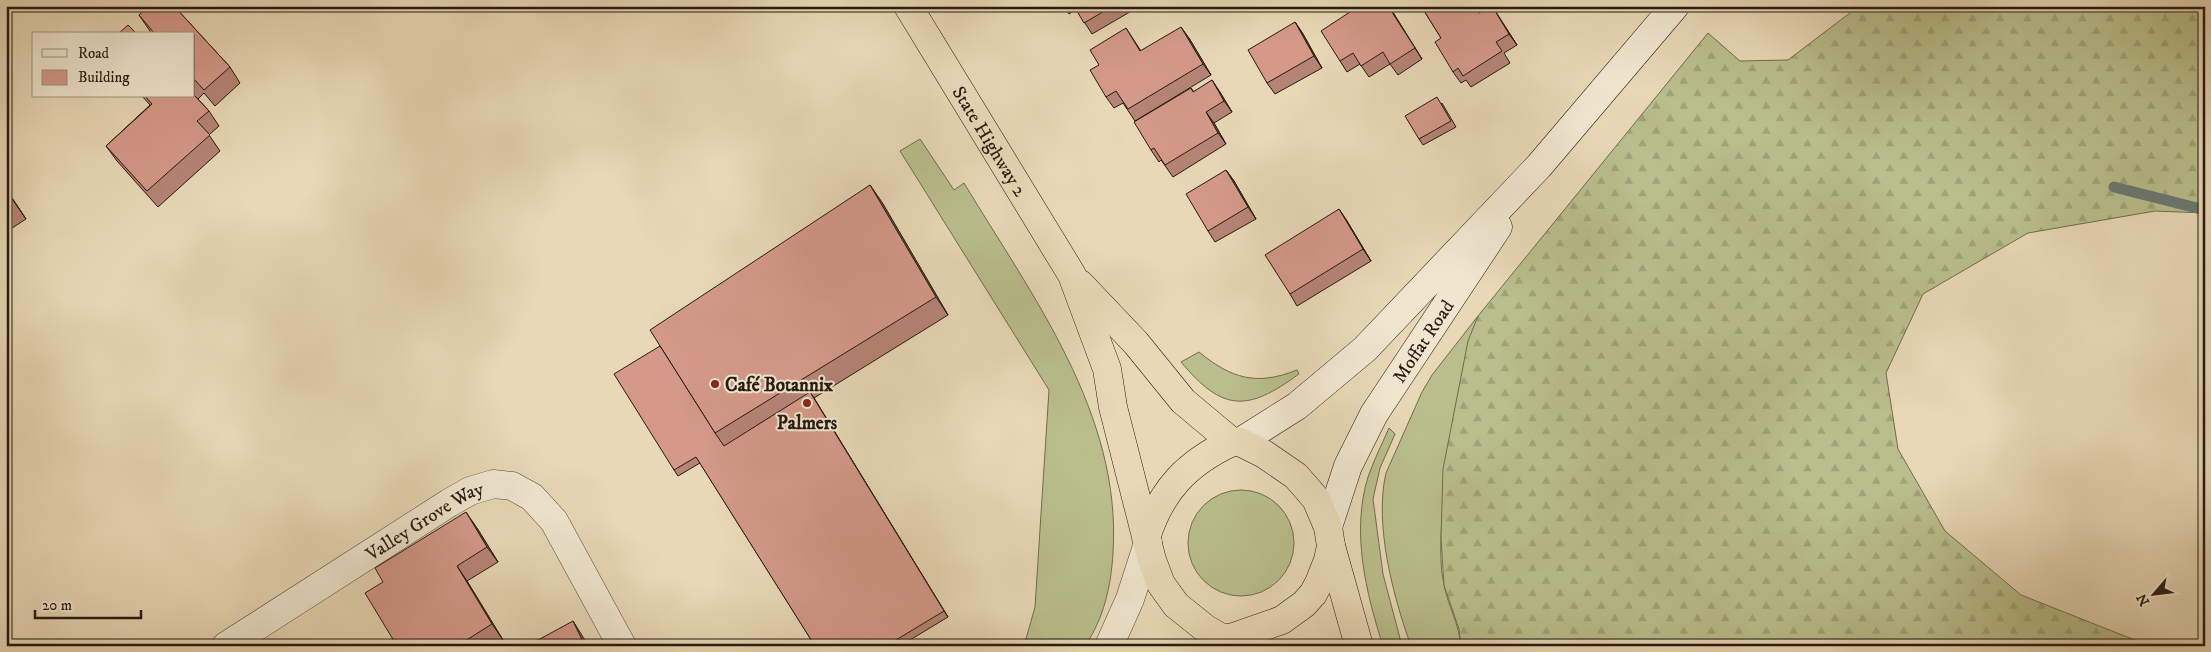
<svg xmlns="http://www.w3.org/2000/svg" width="2211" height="652" font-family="'IM FELL DW Pica',serif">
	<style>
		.grass { fill: #b9be8c; stroke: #706c4e }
		.forest { fill: url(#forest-firs); stroke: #706c4e }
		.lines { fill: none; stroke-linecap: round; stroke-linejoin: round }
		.stream { stroke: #6a7972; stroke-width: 11 }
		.minor-casing { stroke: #56493a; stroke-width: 29 }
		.tertiary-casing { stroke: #56493a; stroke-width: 29 }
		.secondary-casing { stroke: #261911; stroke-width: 29 }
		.trunk-casing { stroke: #261911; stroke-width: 29 }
		.minor { stroke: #f0e6d0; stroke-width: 28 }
		.tertiary { stroke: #f0e6d0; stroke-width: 28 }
		.secondary { stroke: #f0e6d0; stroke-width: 28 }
		.trunk { stroke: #e8d8b6; stroke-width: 28 }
		.wall { fill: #b68476; stroke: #261911 }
		.shaded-wall { fill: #946b60; stroke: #261911 }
		.building { fill: #d49989; stroke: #261911 }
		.poi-dot { fill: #8f2418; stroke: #f0e6d0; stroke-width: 2 }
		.labels { text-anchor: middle; stroke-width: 4; stroke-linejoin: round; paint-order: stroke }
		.street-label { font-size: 19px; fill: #261911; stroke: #f0e6d0 }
		.poi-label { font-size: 19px; font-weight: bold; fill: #261911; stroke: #f0e6d0; text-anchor: start }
	</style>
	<defs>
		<pattern id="forest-firs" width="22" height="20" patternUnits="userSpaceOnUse" patternTransform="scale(1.25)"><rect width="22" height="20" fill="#b9be8c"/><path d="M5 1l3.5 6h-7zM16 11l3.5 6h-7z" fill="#9fa378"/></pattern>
	</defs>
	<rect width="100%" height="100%" fill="#e8d8b6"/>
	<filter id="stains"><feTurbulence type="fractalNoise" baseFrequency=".004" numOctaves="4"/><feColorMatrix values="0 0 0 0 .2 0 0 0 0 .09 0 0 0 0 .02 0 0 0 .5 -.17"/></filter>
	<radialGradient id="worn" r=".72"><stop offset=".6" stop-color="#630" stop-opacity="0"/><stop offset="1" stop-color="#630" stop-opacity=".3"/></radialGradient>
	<!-- grass -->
	<g class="grass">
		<path d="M920,139L954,190L964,183C1032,296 1122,414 1113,553C1111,586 1104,618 1085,646H1024L1035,607L1049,390L900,151Z"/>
		<path d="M1478,316L1442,514C1441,537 1439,563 1444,585C1448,606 1459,624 1461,646H1411C1393,596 1374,524 1386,473L1422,392L1432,375Z"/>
		<path d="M1199,352C1232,379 1257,386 1297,370L1299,374C1247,412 1223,412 1181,362Z"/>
		<path d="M1389,428L1395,434L1380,468L1373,499L1383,574L1402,646H1383C1366,593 1351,532 1368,477C1374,460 1382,444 1389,428Z"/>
		<circle cx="1241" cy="543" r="53"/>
	</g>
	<!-- forest -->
	<path class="forest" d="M1859,6H2205V213L2155,211L2028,233L1923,294L1886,373L1898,449L1945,531L2021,595L2150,646H1461L1459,629L1444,585L1441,538L1443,469L1468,341L1478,316L1708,33L1740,61L1788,60Z"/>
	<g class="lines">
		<!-- stream -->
		<path class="stream" d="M2114,187L2205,210"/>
		<defs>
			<g id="minor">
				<path id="s1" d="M226,646L449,503L470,491L493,484L512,486L532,497L554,521L622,646"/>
			</g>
			<path id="tertiary" d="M1109,646L1130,599L1148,543"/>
			<g id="secondary">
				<path d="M1240,442L1297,406L1365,349L1539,166L1675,6"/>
				<path id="s2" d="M1328,527L1348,466L1374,414L1498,227"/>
			</g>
			<g id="trunk">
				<path id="s3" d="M908,6L1072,275L1107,369L1113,407L1152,560L1161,584L1176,605L1206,629L1220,637L1231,638L1282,620L1304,604L1313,594L1319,583L1328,560L1331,546L1328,527L1316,499L1296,476L1264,454L1240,442H1232C1187,463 1161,490 1146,538"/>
				<path d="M1080,284L1136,343L1183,401L1232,442"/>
				<path d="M1331,546L1359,646"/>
			</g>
		</defs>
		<!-- minor casing -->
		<use href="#minor" class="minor-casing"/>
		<!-- tertiary casing -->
		<use href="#tertiary" class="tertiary-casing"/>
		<!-- secondary casing -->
		<use href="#secondary" class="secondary-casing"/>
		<!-- trunk casing -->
		<use href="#trunk" class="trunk-casing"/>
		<!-- minor -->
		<use href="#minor" class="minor"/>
		<!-- tertiary -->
		<use href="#tertiary" class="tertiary"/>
		<!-- secondary -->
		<use href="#secondary" class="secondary"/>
		<!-- trunk -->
		<use href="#trunk" class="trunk"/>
	</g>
	<!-- wall -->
	<g class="wall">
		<path d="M149,6H174L230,67L240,83L215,106L204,93L198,99L209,111L219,126L209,135L220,151L158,207L117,161L106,146L150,105L142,96H194V34H152L139,15Z"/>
		<path d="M1064,6H1140L1092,34L1076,9L1069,14Z"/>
		<path d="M1359,6H1389L1422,59L1398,75L1390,64L1369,77L1360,64L1347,72L1340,61Z"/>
		<path d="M1421,6H1476L1480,12L1492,6L1517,45L1504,53L1510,63L1471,87L1466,80L1461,83L1453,72L1441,38Z"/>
		<path d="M1817,6H1831L1821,11Z"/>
		<path d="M1295,22L1303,34L1322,68L1275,94L1267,83Z"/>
		<path d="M1126,28L1141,51L1189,38L1211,75L1135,121L1123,103L1114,108L1106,97L1099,65Z"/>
		<path d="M1212,80L1232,112L1214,123L1226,144L1173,177L1161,160L1159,162L1151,150L1191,88L1194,92Z"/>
		<path d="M1442,103L1456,127L1423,145L1419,139Z"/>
		<path d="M1226,170L1234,181L1256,219L1215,242L1208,231Z"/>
		<path d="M870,185L883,204L948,315L814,398L948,617L900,646H815L700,463L678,476L674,470L660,346Z"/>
		<path d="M6,189L26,219L6,232Z"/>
		<path d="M1339,209L1347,221L1371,261L1297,306L1290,294Z"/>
		<path d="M477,528L498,562L467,581L503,640L493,646H397Z"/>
	</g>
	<!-- shaded-wall -->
	<g class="shaded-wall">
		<path d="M1388,6H1389L1422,59L1415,48Z"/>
		<path d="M1492,6L1499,17L1517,45L1509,34Z"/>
		<path d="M1295,22L1303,34L1322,68L1314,56Z"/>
		<path d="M1181,27L1189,38L1211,75L1203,64Z"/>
		<path d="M1212,80L1220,92L1232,112L1224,101Z"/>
		<path d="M1206,112L1214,123L1226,144L1218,133Z"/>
		<path d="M1226,170L1234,181L1256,219L1248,207Z"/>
		<path d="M870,185L883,204L948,315L936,297Z"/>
		<path d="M6,189L26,219L6,190Z"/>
		<path d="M1339,209L1347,221L1371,261L1363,249Z"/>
		<path d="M810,392L814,398L948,617L944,611Z"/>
		<path d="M466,512L477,528L498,562L487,547Z"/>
		<path d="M457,566L467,581L503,640L492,624Z"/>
		<path d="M573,621L583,637L588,646H585Z"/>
	</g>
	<!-- building -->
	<g class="building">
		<path d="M149,6H174L230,67L204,90L194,79V34H155L139,15Z"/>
		<path d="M1074,6H1113L1084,23Z"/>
		<path d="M1359,6H1388L1415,48L1390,64L1383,52L1361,66L1353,53L1340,61L1321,31Z"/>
		<path d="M1421,6H1475L1479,13L1490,6H1492L1509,34L1496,42L1502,51L1463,76L1458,68L1453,72L1435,42L1441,38Z"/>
		<path d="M1295,22L1314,56L1267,83L1248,50Z"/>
		<path d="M128,25L137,34H118Z"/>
		<path d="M1181,27L1203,64L1128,109L1116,91L1106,97L1090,70L1099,65L1090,50L1126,28L1140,51Z"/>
		<path d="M1212,80L1224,101L1206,112L1218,133L1165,165L1154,148L1151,150L1134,122L1191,88L1193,92Z"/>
		<path d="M194,95L209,111L197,121L210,135L147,191L106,146L152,104L145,96H194Z"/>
		<path d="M1437,97L1451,121L1419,139L1405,116Z"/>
		<path d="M1226,170L1248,207L1208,231L1186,194Z"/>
		<path d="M870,185L936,297L715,433L650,330Z"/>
		<path d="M6,190L13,201L6,205Z"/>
		<path d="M1339,209L1363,249L1290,294L1265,255Z"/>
		<path d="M660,346L715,433L724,446L810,392L944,611L886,646H815L696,457L674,470L614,374Z"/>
		<path d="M466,512L487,547L457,566L492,624L457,646H397L365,593L383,582L375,568Z"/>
		<path d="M573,621L585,646H527Z"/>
	</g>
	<!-- markers -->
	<g class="poi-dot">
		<circle cx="715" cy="384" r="5"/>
		<circle cx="807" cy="403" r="5"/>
	</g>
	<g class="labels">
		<!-- street labels -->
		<g class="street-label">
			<text dy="7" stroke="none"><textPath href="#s3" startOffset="158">State Highway 2</textPath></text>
			<text dy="7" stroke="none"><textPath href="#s2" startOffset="210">Moffat Road</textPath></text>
			<text dy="7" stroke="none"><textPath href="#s1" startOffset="235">Valley Grove Way</textPath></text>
		</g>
		<!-- poi labels -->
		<g class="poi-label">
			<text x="725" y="391">Café Botannix</text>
			<text x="807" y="429" text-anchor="middle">Palmers</text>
		</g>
	</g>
	<!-- margin -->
	<rect width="2211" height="652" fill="none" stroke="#e8d8b6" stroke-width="25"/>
	<rect x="8" y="8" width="2196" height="637" fill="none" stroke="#261911" stroke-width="2.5"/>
	<rect x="12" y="12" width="2186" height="627" fill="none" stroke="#261911"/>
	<!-- legend -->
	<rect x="32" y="32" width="162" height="65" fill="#f0e6d0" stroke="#9f9484"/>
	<rect x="42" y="49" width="25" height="8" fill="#f0e6d0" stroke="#9f9484"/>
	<text x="78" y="58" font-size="15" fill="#261911">Road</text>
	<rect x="42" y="70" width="25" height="15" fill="#d49989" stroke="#9f9484"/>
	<text x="78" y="82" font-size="15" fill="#261911">Building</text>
	<!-- north arrow -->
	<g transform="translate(2154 594) rotate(242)" stroke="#f0e6d0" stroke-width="4" paint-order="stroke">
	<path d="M0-4L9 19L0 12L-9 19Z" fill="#261911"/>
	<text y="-8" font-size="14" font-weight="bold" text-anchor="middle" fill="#261911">N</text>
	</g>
	<!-- scale -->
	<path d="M35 610v8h106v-8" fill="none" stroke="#261911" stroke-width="2.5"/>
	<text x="42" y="610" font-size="15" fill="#261911" stroke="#f0e6d0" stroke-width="4" paint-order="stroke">20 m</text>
	<rect width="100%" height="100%" filter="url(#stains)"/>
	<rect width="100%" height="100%" fill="url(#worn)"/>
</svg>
